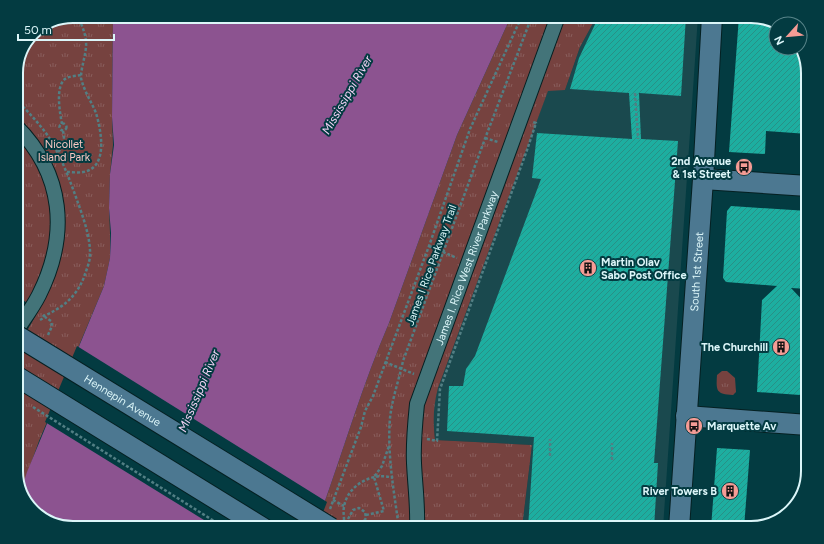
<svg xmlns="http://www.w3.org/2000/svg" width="824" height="544" font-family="Figtree,sans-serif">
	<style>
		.built { fill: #1a494e }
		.park { fill: url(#park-tufts) }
		.water { fill: #8c5390 }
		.pier { fill: #033b41 }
		.building { fill: url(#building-hatch) }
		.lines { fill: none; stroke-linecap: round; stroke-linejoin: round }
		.street-casing { stroke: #052022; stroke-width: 16 }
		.secondary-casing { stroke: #052022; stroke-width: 22 }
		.path { stroke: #527f84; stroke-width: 2.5; stroke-dasharray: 3 2; stroke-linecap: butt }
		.street { stroke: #437479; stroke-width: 14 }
		.secondary { stroke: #4c7891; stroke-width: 20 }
		.secondary-bridge-casing { stroke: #052022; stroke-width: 22; stroke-linecap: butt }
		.secondary-bridge { stroke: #4c7891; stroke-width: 20 }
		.labels { text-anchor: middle; stroke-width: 4; stroke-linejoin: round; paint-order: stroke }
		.park-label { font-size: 11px; fill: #f9c7c2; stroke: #033b41 }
		.poi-label { font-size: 11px; font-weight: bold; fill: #dcf6f9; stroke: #033b41; text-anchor: end }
		.street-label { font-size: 11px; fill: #dcf6f9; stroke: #033b41 }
		.water-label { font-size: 12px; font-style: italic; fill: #f5d4f7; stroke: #033b41 }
		.rim { fill: none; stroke: #dcf6f9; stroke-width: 2 }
	</style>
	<defs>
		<pattern id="park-tufts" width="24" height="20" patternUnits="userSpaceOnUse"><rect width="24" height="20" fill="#76423f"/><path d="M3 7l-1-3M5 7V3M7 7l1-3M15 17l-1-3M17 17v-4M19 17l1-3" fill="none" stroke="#895e5c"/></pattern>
		<pattern id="building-hatch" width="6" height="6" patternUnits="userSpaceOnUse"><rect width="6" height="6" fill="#1daea0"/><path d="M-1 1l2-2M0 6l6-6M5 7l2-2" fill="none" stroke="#289086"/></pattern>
	</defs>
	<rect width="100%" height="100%" fill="#033b41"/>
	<!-- built -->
	<path class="built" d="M597,16H698L663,528H522L532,445L435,440L433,417L434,403L438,388L548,90H565L580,47Z"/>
	<!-- park -->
	<g class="park">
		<path d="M73,16H113L112,117L113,145L110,174L109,208L110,233V258L104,286L39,441L21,491L16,475V350L39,310L16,296V69L33,32Z"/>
		<path d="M511,16H597L580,47L565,90L548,91L438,388C433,407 433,421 435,440L532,445L522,528H315C341,460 360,390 389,323L457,135Z"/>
		<path d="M722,371H727L735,378L736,392L733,395C716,394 716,391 717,375Z"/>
	</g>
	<!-- water -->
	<path class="water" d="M113,16H511L457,135L389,323C360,390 341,460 315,528H73L41,518L23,499L21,491L27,472L104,286L110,258L111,233L109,208L110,174L114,145L112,117Z"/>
	<!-- pier -->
	<path class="pier" d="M77,346L327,502L317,528H217L45,422Z"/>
	<!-- building -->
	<g class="building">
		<path d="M599,16H686L681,96L639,93L641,139L678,141L654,463H658L654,528H528L534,437L447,431L449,386H463L466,369L475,356L541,179L532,178L537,133L632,139L629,93L570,89L579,58Z"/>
		<path d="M739,16H751L776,24V48H801L808,73V134L766,131L765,154L729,152Z"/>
		<path d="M731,206L808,211V289L791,288L806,304L800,395L757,392L762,300L777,286L726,282L723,278L727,211Z"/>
		<path d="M717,448L750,450L744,528H711Z"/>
	</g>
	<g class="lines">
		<defs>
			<g id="street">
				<path d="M16,126C64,174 69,235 39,295C33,307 24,319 16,331"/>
				<path id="s1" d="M417,528C418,506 415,485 414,463C413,443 415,424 417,404L558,16"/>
			</g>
			<g id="secondary">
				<path d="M703,179L808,186"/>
				<path d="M16,376L263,528"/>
				<path d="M686,416L808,425"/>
				<path id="s2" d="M679,528L703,179L712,16"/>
			</g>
		</defs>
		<!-- street casing -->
		<use href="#street" class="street-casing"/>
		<!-- secondary casing -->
		<use href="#secondary" class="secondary-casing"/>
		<!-- path -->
		<g class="path">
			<path d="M635,93L638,139"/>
			<path d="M16,99C27,111 39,123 48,136C61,156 69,178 77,200C83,217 91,238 90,257C89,264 86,271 84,277C76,298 61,309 41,317"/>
			<circle cx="63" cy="127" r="3.5"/>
			<path d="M62,124C60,113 55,87 65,79C69,76 76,76 81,75"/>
			<path d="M485,138L498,142"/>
			<path d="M58,152C64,146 65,140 63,131"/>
			<path d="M67,172C72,172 78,173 83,172C109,168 101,130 96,113C91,101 84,91 81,78C81,68 85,58 86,47C87,36 82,26 78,16"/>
			<path d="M429,246L457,258"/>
			<path d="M40,320L45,317L51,321L52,326L48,335"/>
			<path d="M385,362L414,374"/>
			<path d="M33,407L225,528"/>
			<path d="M427,439L437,441L440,389L527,150L536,123L533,122"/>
			<path d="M550,456V439"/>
			<path d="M612,460V443"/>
			<path d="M333,500L344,506"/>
			<path d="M330,509L361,427L365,411L373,396L429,246L470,129L522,16"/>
			<path d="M366,515L384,511L374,477L382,466L389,446"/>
			<path d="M348,519L353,510L359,508L365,512L366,518L360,527"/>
			<path d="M344,520C344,515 343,511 344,507C347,485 374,471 393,478"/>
			<path d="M399,528C394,492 387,454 390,418C392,399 399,380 403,361L486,136L532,16"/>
		</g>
		<!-- street -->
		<use href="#street" class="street"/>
		<!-- secondary -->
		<use href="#secondary" class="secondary"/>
		<defs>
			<g id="secondary-bridge">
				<path id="s3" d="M16,335L331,528"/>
			</g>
		</defs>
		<!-- secondary-bridge casing -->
		<use href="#secondary-bridge" class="secondary-bridge-casing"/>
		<!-- secondary-bridge -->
		<use href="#secondary-bridge" class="secondary-bridge"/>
	</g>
	<!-- icons -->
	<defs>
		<symbol id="bus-disc" viewBox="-11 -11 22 22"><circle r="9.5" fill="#f59c95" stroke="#033b41"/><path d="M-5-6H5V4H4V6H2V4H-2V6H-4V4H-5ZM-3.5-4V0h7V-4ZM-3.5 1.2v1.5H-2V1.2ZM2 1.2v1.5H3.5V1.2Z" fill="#111"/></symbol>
		<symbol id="building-disc" viewBox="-11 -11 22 22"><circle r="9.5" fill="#f59c95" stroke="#033b41"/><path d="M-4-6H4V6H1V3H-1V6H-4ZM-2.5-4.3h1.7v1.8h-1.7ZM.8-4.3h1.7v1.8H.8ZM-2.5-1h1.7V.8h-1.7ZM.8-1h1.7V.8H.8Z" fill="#111"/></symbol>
	</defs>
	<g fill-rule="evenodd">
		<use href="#bus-disc" x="734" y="157" width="20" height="20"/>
		<use href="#building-disc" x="578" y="258" width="20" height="20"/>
		<use href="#building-disc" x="771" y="337" width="20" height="20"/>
		<use href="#bus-disc" x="684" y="416" width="20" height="20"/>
		<use href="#building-disc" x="720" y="481" width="20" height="20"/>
	</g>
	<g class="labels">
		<!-- park labels -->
		<g class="park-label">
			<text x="64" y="148">Nicollet<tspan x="64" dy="13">Island Park</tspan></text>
		</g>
		<!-- poi labels -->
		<g class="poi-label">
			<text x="731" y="165">2nd Avenue<tspan x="731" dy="13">&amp; 1st Street</tspan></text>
			<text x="601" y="266" text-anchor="start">Martin Olav<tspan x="601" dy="13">Sabo Post Office</tspan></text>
			<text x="768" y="351">The Churchill</text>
			<text x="707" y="430" text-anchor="start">Marquette Av</text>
			<text x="717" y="495">River Towers B</text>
		</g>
		<!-- street labels -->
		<g class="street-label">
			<text transform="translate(431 265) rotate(-70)" y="4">James I Rice Parkway Trail</text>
			<text dy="4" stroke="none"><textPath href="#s1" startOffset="269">James I. Rice West River Parkway</textPath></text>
			<text dy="4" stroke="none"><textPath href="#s2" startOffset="257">South 1st Street</textPath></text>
			<text dy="4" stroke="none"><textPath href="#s3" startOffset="125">Hennepin Avenue</textPath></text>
		</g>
		<!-- water labels -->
		<g class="water-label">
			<text transform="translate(347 95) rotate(-60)" y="4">Mississippi River</text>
			<text transform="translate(199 391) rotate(-67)" y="4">Mississippi River</text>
		</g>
	</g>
	<!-- crop -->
	<path d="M0 0H824V544H0ZM73 23H751A50 50 0 0 1 801 73V471A50 50 0 0 1 751 521H73A50 50 0 0 1 23 471V73A50 50 0 0 1 73 23Z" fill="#033b41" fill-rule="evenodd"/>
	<path class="rim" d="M73 23H751A50 50 0 0 1 801 73V471A50 50 0 0 1 751 521H73A50 50 0 0 1 23 471V73A50 50 0 0 1 73 23Z"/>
	<!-- north arrow -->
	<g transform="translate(788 36) rotate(243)"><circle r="19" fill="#033b41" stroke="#5a868b"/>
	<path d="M0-3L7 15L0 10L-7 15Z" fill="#f59c95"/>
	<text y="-6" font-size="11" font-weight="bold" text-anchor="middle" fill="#dcf6f9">N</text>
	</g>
	<!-- scale -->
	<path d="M18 34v6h96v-6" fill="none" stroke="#dcf6f9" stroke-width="2"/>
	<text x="24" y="34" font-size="12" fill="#dcf6f9" stroke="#033b41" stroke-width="3" paint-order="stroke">50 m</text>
</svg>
